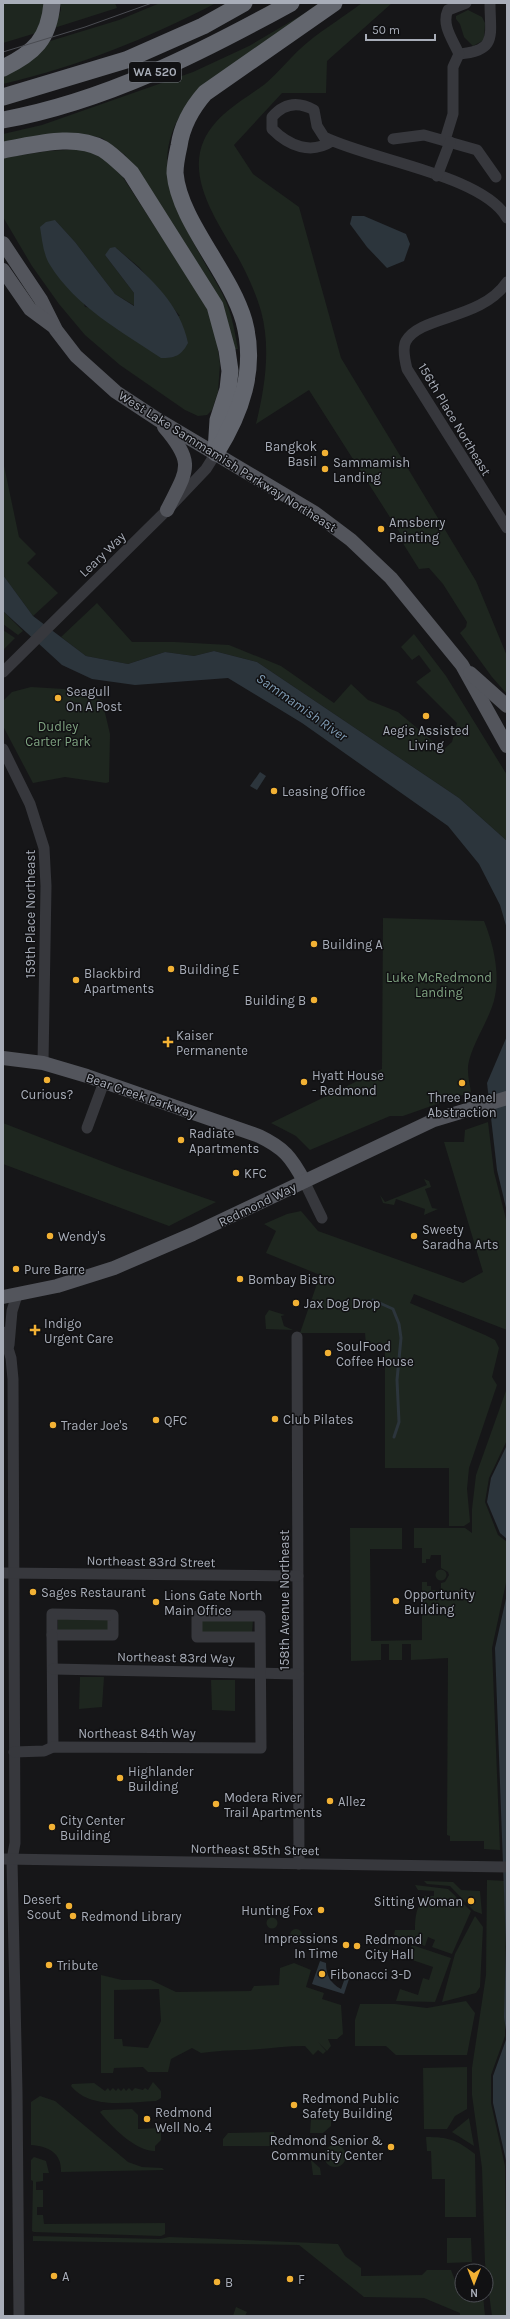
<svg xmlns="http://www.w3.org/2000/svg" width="510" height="2319" font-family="Karla,sans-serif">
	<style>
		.green { fill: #1e261f; fill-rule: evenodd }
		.water { fill: #2c353c }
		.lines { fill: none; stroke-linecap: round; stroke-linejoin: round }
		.stream { stroke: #2c353c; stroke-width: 3 }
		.minor { stroke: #37383d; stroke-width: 11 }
		.major { stroke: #53555c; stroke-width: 14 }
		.highway { stroke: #63666e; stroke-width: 17 }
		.tram { stroke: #4a4c52; stroke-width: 1 }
		.poi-dot { fill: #f2b134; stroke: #111113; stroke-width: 1.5 }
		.labels { text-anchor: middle; stroke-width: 3; stroke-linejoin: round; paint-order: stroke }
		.shield { fill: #111113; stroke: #7b7e86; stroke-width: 1 }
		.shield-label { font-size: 12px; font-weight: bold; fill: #a8adb8 }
		.street-label { font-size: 13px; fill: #a8adb8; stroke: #111113 }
		.poi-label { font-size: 13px; fill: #a8adb8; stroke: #111113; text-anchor: start }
		.park-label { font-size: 13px; fill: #7fa381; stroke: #111113 }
		.water-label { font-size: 14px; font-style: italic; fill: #7f9bb3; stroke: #111113 }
	</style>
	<rect width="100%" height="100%" fill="#161618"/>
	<!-- green -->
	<g class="green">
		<path d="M3,3H45V11L36,33L3,43Z"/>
		<path d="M60,3H115L117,8L54,28L61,10Z"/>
		<path d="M160,3H216C147,39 79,66 3,84V74L47,42L119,20Z"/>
		<path d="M362,3H392L327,61L326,93H282L234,145L253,174L299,207L341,358L476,581L507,656V694L492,677L460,633L466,627L467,622L443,584L429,568L419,569L404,545L400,533L309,390L256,424C265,387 271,348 261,311C256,294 249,278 241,263C223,229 185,182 204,140C217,113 242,101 265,84C280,71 293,54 308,42C325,28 345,16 362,3Z"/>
		<path d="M312,9L201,88C142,150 171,203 207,267C214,279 222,291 227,304C233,319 235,334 238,349H235L226,317L125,155L102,138L79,134L3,145V134L42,125L193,72L249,46Z"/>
		<path d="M468,10L482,17L485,23L484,40L473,46L464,37L460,24L456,19V16Z"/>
		<path d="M82,149L103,158L122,176L206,305L216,336L220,364L218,392L212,410L207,415L198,416L185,410L120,365L85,335L59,304L32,266L3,217V158L48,151ZM55,220L75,242L115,294L135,306L134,293L105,255L116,248L139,267L180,316L85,307Z"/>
		<path d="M3,461L19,537L36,554L27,563L58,593L33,616L3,575Z"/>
		<path d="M97,603L132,642H175L229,645L281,666L334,703L351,684L368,700L398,712L443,750L452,742L457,723L416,682L431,671L419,655L412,660L401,647L414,634L446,676L507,775V841L459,798L257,662L214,651L194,656L165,652L128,664L86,656L61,637Z"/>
		<path d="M3,611L23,631L18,635L3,624Z"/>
		<path d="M3,630L15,638L3,650Z"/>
		<path d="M31,687L64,689L102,700L110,734L109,782L106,783L65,777L33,783L3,726V701L12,692Z"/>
		<path d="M383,918L484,921C493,943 500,972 495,996C491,1019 467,1050 468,1071C468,1078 470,1085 471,1092L403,1116H390L310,1150L296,1136L271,1123L382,1069Z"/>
		<path d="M488,1122L494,1172L507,1223V1330L414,1294L410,1303L485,1335L495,1340L499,1348L492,1377L497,1385L469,1468L467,1489L470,1522L464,1526H449V1468H385V1345H366L365,1333H300L320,1275L266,1253L276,1231L264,1224L287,1214L301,1211L318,1231L463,1283L483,1272L444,1142H464L465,1130Z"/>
		<path d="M3,1123L122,1169L216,1202L169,1226L3,1164Z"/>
		<path d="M424,1179L429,1181L431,1187L425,1189L432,1208L438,1209L424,1215L425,1209L396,1199L394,1205L383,1203L380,1195L385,1202L427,1185Z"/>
		<path d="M269,1310L285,1315L281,1316L284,1326L293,1330L266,1329L265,1316Z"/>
		<path d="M507,1388V1440L489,1478L485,1502L498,1535L507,1542V1578L492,1648L500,1850L484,1849V1841H450V1836L447,1835L448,1658L411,1660V1644H402V1660H389V1644H381V1660L351,1661L350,1528H402V1549H370L371,1641L422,1640V1582H427V1586H431V1590H441V1583L445,1582L449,1575L448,1572L441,1568V1555H431L430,1559H426V1563H422V1548H414V1528H465L472,1533V1509L476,1475Z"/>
		<circle cx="441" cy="1575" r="5.5"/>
		<path d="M58,1618L110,1620V1631L58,1633Z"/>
		<path d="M253,1619L252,1634H203L199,1624L200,1621Z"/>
		<path d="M80,1677H104L102,1707L79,1709Z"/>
		<path d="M211,1680H235V1711L212,1710Z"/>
		<path d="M487,1880L506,1881L505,2036L491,2075V2103L505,2166L507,2316H492L485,2263L482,2168L472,2095V2068L486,1975Z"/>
		<path d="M424,1881L453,1882L461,1890L480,1891L482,1914L474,1911L450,1886L427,1884Z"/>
		<path d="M415,1885L448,1889L471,1911L452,1954L432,1947L435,1940L428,1937L425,1946L420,1944L421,1942L408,1938L407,1946L400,1943L401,1937L394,1935L395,1930H415C415,1917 416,1907 425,1896H434V1891L418,1890Z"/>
		<path d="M475,1916L483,1927L480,1987L476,1993L442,2002L455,1954Z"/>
		<circle cx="272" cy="1923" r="5.5"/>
		<circle cx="296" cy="1935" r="6"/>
		<path d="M412,1945L451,1958L435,2002L396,2001L400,1989L418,1995L423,1978L429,1980L433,1967L380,1949L388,1951L389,1949L412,1956L415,1949L411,1947Z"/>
		<path d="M294,1963L311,1970L306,1987L324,1993L322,1999L341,2005L343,2034L337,2039H328L331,2046L327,2051L318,2042L326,2051L323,2054L318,2050L313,2055L305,2046C284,2046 266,2049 245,2050C230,2050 216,2051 201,2053L192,2048L171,2059L168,2072H148L143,2067L114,2068L113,2073H101V1975L122,1980H151L176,1992L251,1991L254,1986L279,1985L280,1968ZM159,1989L161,2021L148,2048L123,2046L122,2039H114V1990Z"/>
		<path d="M466,2001L475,2013L467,2055H396L386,2046H355V2020L360,2004H395L427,2008Z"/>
		<path d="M467,2067V2109L455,2116L447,2129H424L423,2068Z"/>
		<path d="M153,2082L161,2091V2098L156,2101C128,2102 91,2110 71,2086L72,2084L94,2083L105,2091L108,2088L110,2091L113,2088L116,2091L118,2088L121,2091L124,2088L126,2091L129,2088L132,2091L135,2088L143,2090L145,2088L148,2090Z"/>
		<path d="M40,2096L55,2101L128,2162L142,2167L162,2168L164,2170L61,2172C62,2153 48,2146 31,2145V2102Z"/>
		<path d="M132,2109L138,2115V2129L161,2128V2140L155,2146V2151C135,2151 112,2127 100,2112L103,2110Z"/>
		<path d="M469,2118L474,2146L452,2132Z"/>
		<path d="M311,2119L331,2120V2126L323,2133H310Z"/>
		<path d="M274,2132V2146H223V2139L228,2133Z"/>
		<path d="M426,2137C449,2137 457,2140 475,2154L476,2217H445V2179H432L431,2151H427Z"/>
		<circle cx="335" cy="2156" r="11"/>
		<path d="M34,2157L46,2161L49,2173H43V2181L36,2182V2190H43V2207H37V2215H43L44,2224L165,2223V2234L161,2236L34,2232L32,2231L33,2181L31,2180V2160Z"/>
		<path d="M311,2160L320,2168L321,2175H313Z"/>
		<path d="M33,2236L160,2239L169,2237L338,2244L345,2256L361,2268V2276L422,2275L427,2270H451L456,2283L462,2285V2295H483L485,2316H460V2313L424,2298L364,2297L299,2245L33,2241Z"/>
		<path d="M447,2238H471L472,2262L447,2263Z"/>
		<path d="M236,2307L247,2312L245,2316H233Z"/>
	</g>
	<!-- water -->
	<g class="water">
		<path d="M352,216H364L406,234L410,244L404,261L387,268L367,247L350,224Z"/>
		<path d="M55,220L75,242L115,294L134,306V293L105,255L110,248L115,247C146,274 180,302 188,343C181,356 175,358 161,358C121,331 76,307 50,265C43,254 42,239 40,227L46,222Z"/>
		<path d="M3,575L33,616L86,656L128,664L165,652L194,656L214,651L257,662L459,798L507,841V929L500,905L479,864L448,826L302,723L228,678L135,685L92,679L62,665L3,611Z"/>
		<path d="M260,772L266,776L257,790L250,786Z"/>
		<path d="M507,1036V1212L497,1170L487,1083Z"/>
		<path d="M507,1445V1539L500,1533L487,1502L491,1478Z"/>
		<path d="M507,1594V2243V2165L493,2103V2076L507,2037L504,2017L506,1946L495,1648Z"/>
		<path d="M320,1961L326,1963C326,1975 330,1983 341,1989L345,1978L349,1979L344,1994L312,1984Z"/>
	</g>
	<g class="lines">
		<!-- stream -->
		<path class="stream" d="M373,1300L393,1309L399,1324L401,1338L397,1380L399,1422L394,1437"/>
		<!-- minor -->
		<g class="minor">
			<path d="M459,54C498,51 490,35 490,3"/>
			<path d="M393,139L424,135L477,150L496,177"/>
			<path d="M445,140L453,114V67L459,54C453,40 441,25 448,10L466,3"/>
			<path d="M332,141C311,155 289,146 272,129V117C284,103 298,101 314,110L317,126L324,137C370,160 483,175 507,218"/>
			<path d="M437,176L450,142"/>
			<path d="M507,282C481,320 421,315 406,341C402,348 405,361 407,369L507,528"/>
			<path d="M3,672L167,510L206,469L216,453"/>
			<path d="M3,749L30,804L44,848L46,886L43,1063"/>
			<path d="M87,1128L104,1082"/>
			<path d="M304,1181L322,1218"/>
			<path d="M3,1332L11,1358L13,1379L15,1843L12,1860L17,2092L19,2316"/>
			<path d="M297,1337L299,1864"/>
			<path d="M9,1345L12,1311L17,1295"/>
			<path d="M3,1573L298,1576"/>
			<path d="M52,1614L113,1615V1635H52Z"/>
			<path d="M52,1635L53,1747"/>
			<path d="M53,1669L298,1674"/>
			<path d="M14,1752L44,1751L53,1747L261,1748L260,1616H197V1637H260"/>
			<path d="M3,1859L507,1867"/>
		</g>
		<!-- major -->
		<g class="major">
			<path d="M3,243L41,300L56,330L76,356L116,392L157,419L315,513L351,540L391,578L462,665L507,746"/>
			<path d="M3,270L30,309L53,326"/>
			<path d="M164,427C196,464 187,470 167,510"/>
			<path d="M470,673L507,706"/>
			<path d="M3,1058L43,1063L87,1076L259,1136C284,1148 291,1157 304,1181"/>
			<path d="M3,1297L57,1286L114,1268L193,1234L434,1120L507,1098"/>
		</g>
		<!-- highway -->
		<g class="highway">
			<path d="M3,68C34,53 49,39 52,3"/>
			<path d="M3,97L126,60L203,26L244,3"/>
			<path d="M3,120C106,101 200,53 291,3"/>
			<path d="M3,150C34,145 74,133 103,149C114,156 122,165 131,173L215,306L227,350L230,371L228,389L218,420L216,451"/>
			<path d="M216,453C241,413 257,369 244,321C230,272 179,221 175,173C175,164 177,155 179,146C182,125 191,109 205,93L334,3"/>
		</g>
		<!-- tram -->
		<path class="tram" d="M3,52L85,27L152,3"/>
	</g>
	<!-- markers -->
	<g class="poi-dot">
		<circle cx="325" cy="453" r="4"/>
		<circle cx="325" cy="469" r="4"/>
		<circle cx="381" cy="529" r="4"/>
		<circle cx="58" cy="698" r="4"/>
		<circle cx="426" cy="716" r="4"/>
		<circle cx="274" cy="791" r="4"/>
		<circle cx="314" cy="944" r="4"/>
		<circle cx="171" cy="969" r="4"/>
		<circle cx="76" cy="980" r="4"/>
		<circle cx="314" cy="1000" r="4"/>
		<path d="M166 1036h4v4h4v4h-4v4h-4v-4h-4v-4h4z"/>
		<circle cx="47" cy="1080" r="4"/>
		<circle cx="304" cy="1082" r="4"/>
		<circle cx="462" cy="1083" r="4"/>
		<circle cx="181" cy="1140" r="4"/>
		<circle cx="236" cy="1173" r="4"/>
		<circle cx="50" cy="1236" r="4"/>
		<circle cx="414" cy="1236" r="4"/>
		<circle cx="16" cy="1269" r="4"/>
		<circle cx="240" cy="1279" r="4"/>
		<circle cx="296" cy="1303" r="4"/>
		<path d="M33 1324h4v4h4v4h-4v4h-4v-4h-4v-4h4z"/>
		<circle cx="328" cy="1353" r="4"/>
		<circle cx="275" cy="1419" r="4"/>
		<circle cx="156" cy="1420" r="4"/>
		<circle cx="53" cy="1425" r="4"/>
		<circle cx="33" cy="1592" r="4"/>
		<circle cx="396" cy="1601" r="4"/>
		<circle cx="156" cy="1602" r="4"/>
		<circle cx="120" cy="1778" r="4"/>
		<circle cx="330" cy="1801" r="4"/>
		<circle cx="216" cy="1804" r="4"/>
		<circle cx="52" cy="1827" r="4"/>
		<circle cx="471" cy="1901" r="4"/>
		<circle cx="69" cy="1906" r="4"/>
		<circle cx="321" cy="1910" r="4"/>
		<circle cx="73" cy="1916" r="4"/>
		<circle cx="346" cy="1945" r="4"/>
		<circle cx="357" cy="1946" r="4"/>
		<circle cx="49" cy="1965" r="4"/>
		<circle cx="322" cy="1974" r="4"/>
		<circle cx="294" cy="2105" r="4"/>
		<circle cx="147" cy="2119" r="4"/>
		<circle cx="391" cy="2147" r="4"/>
		<circle cx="54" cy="2276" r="4"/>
		<circle cx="290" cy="2279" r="4"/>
		<circle cx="217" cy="2282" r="4"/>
	</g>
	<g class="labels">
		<!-- shield labels -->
		<rect class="shield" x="129" y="62" width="52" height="20" rx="3"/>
		<g class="shield-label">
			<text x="155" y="76">WA 520</text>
		</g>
		<!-- street labels -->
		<g class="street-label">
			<text transform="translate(455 419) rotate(59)" y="5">156th Place Northeast</text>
			<text transform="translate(228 461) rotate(32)" y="5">West Lake Sammamish Parkway Northeast</text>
			<text transform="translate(102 554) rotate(-44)" y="5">Leary Way</text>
			<text transform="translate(30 914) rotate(-90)" y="5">159th Place Northeast</text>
			<text transform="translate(141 1095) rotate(19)" y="5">Bear Creek Parkway</text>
			<text transform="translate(257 1204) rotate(-26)" y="5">Redmond Way</text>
			<text transform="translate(151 1561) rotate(1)" y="5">Northeast 83rd Street</text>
			<text transform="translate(284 1600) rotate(-90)" y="5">158th Avenue Northeast</text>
			<text transform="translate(176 1657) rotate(1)" y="5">Northeast 83rd Way</text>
			<text x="137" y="1738">Northeast 84th Way</text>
			<text transform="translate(255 1849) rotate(1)" y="5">Northeast 85th Street</text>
		</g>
		<!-- poi labels -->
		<g class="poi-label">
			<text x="317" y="451" text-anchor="end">Bangkok<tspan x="317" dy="15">Basil</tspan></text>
			<text x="333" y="467">Sammamish<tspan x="333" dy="15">Landing</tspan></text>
			<text x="389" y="527">Amsberry<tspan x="389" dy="15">Painting</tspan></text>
			<text x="66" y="696">Seagull<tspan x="66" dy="15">On A Post</tspan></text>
			<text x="426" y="735" text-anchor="middle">Aegis Assisted<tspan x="426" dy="15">Living</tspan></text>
			<text x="282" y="796">Leasing Office</text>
			<text x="322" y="949">Building A</text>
			<text x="179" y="974">Building E</text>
			<text x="84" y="978">Blackbird<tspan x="84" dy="15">Apartments</tspan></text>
			<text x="306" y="1005" text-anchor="end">Building B</text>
			<text x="176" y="1040">Kaiser<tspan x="176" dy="15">Permanente</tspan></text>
			<text x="312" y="1080">Hyatt House<tspan x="312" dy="15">- Redmond</tspan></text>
			<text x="47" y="1099" text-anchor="middle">Curious?</text>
			<text x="462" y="1102" text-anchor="middle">Three Panel<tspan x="462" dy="15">Abstraction</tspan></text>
			<text x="189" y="1138">Radiate<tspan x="189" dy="15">Apartments</tspan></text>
			<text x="244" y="1178">KFC</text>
			<text x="422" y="1234">Sweety<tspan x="422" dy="15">Saradha Arts</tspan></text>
			<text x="58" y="1241">Wendy's</text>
			<text x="24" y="1274">Pure Barre</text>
			<text x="248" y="1284">Bombay Bistro</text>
			<text x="304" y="1308">Jax Dog Drop</text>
			<text x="44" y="1328">Indigo<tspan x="44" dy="15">Urgent Care</tspan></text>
			<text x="336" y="1351">SoulFood<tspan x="336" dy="15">Coffee House</tspan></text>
			<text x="283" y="1424">Club Pilates</text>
			<text x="164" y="1425">QFC</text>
			<text x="61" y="1430">Trader Joe's</text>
			<text x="41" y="1597">Sages Restaurant</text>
			<text x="404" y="1599">Opportunity<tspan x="404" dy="15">Building</tspan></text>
			<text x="164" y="1600">Lions Gate North<tspan x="164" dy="15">Main Office</tspan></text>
			<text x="128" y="1776">Highlander<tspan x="128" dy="15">Building</tspan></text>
			<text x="224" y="1802">Modera River<tspan x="224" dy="15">Trail Apartments</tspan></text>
			<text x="338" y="1806">Allez</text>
			<text x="60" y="1825">City Center<tspan x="60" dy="15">Building</tspan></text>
			<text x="61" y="1904" text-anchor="end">Desert<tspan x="61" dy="15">Scout</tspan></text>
			<text x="463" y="1906" text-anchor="end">Sitting Woman</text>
			<text x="313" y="1915" text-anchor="end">Hunting Fox</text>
			<text x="81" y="1921">Redmond Library</text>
			<text x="338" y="1943" text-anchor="end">Impressions<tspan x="338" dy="15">In Time</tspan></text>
			<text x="365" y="1944">Redmond<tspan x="365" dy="15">City Hall</tspan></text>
			<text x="57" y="1970">Tribute</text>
			<text x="330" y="1979">Fibonacci 3-D</text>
			<text x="302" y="2103">Redmond Public<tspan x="302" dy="15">Safety Building</tspan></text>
			<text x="155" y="2117">Redmond<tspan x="155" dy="15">Well No. 4</tspan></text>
			<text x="383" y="2145" text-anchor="end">Redmond Senior &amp;<tspan x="383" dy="15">Community Center</tspan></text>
			<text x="62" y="2281">A</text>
			<text x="298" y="2284">F</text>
			<text x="225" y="2287">B</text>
		</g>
		<!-- park labels -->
		<g class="park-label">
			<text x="58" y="731">Dudley<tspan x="58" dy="15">Carter Park</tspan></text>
			<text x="439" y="982">Luke McRedmond<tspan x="439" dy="15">Landing</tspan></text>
		</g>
		<!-- water labels -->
		<g class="water-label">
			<text transform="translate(302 707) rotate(35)" y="5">Sammamish River</text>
		</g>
	</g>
	<!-- border -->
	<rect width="510" height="2319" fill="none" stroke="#a8adb8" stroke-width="8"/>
	<!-- north arrow -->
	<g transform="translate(474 2283) rotate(180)"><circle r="19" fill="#111113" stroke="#4d4f55"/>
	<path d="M0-3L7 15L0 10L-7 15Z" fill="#f2b134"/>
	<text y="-6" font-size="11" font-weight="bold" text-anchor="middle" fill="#a8adb8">N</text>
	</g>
	<!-- scale -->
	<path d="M366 34v6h69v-6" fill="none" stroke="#a8adb8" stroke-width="2"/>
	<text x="372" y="34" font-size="12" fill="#a8adb8" stroke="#111113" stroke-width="3" paint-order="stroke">50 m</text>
</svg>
